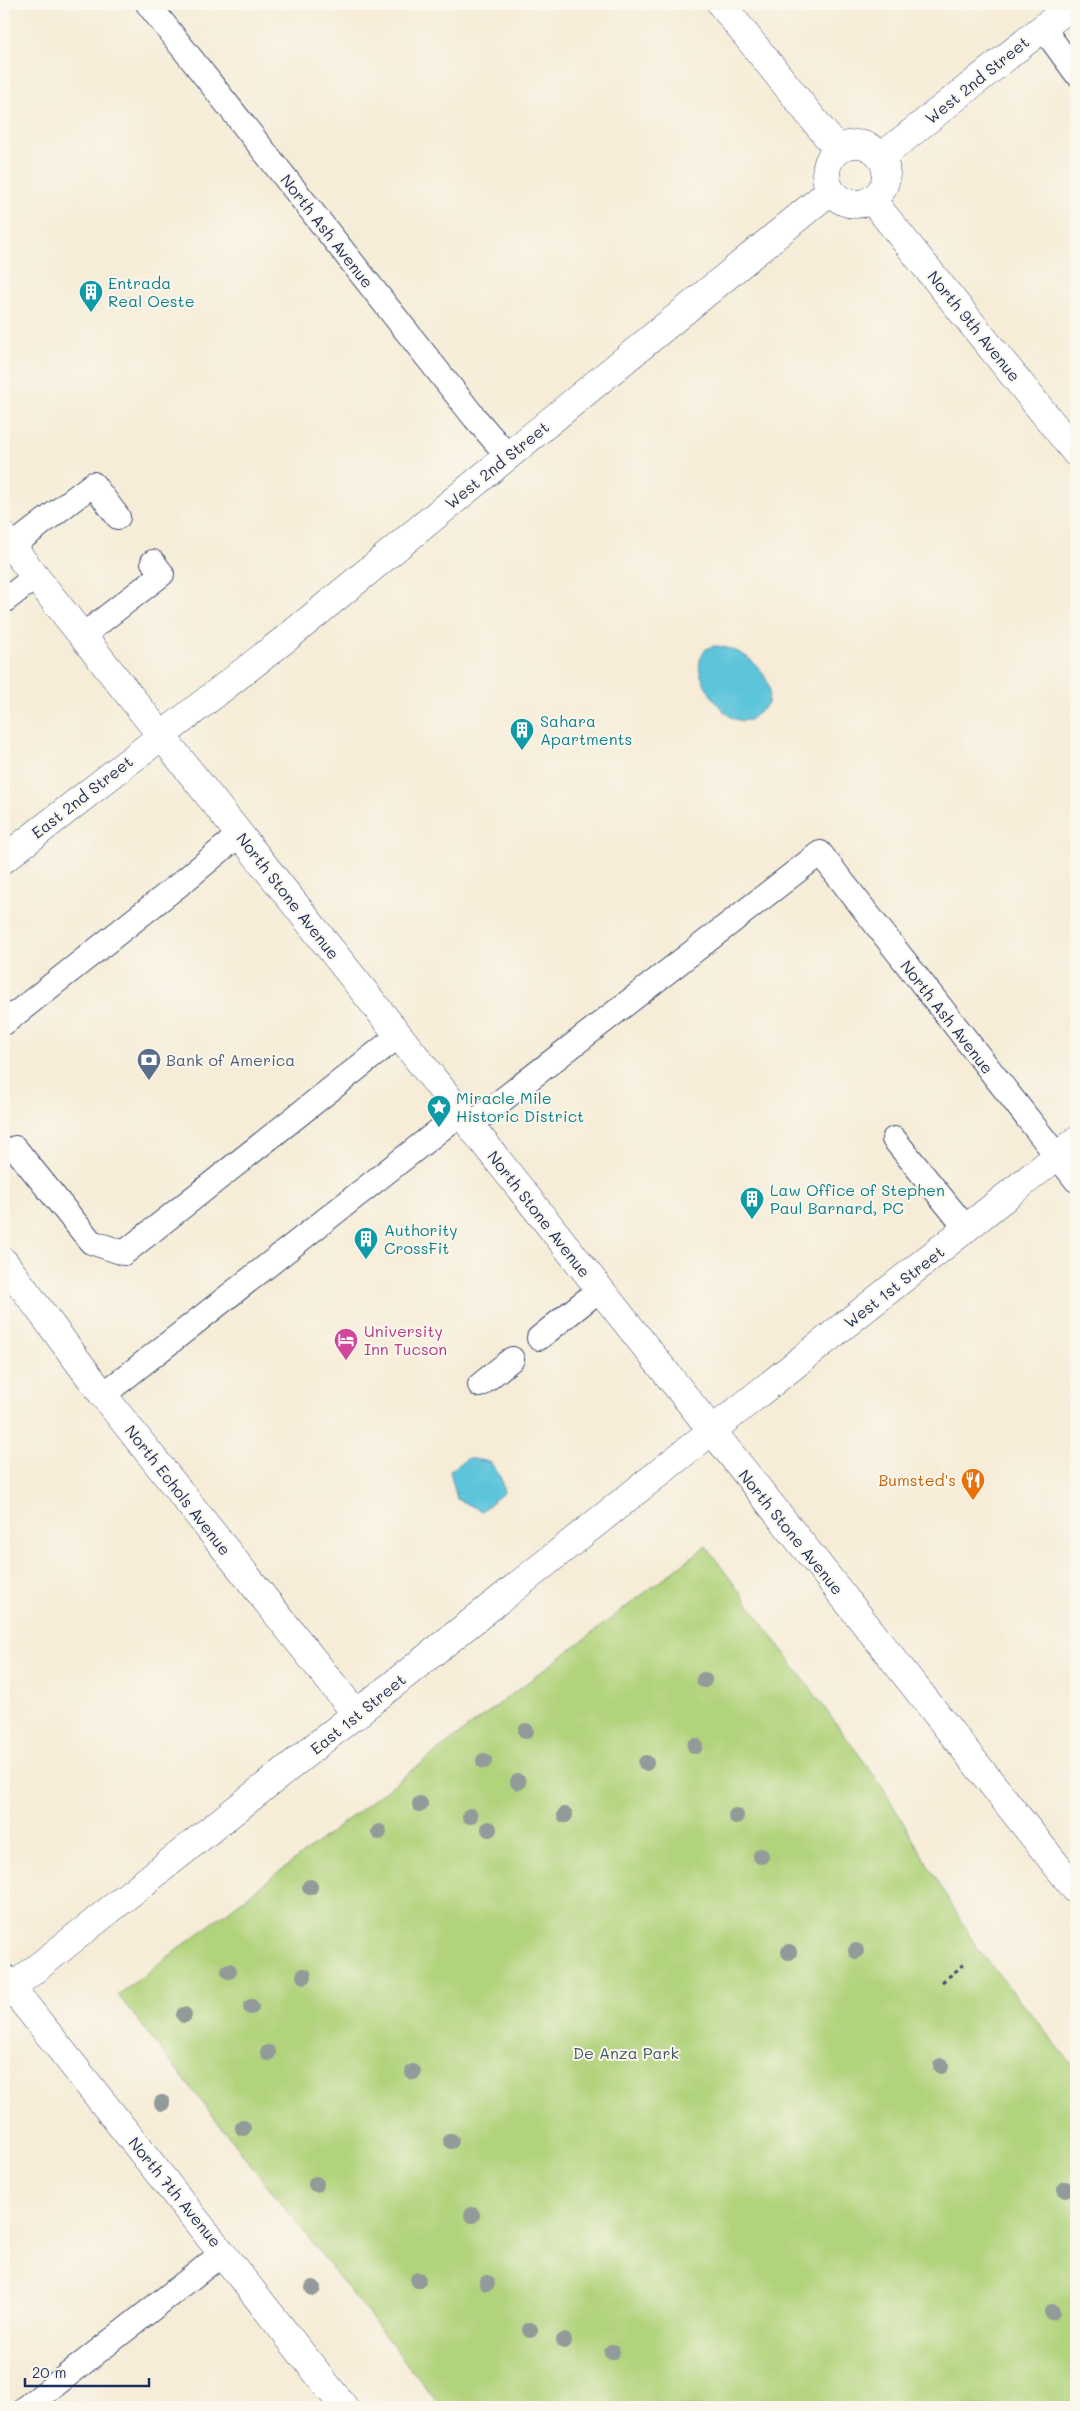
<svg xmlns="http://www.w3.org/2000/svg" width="1080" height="2411" font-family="Mali,sans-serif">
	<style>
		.green { fill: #b1d37c; stroke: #66816d }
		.water { fill: #5dc5da; stroke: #3c7a9c }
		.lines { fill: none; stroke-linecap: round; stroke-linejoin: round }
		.lane-casing { stroke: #3c4b70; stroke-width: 26 }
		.street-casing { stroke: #3c4b70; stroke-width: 29 }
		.secondary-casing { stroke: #3c4b70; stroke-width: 29 }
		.path { stroke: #3c4b70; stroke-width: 3; stroke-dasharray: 4 4; stroke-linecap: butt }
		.lane { stroke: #fff; stroke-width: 24 }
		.street { stroke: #fff; stroke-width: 28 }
		.secondary { stroke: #fff; stroke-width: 28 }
		.tree { fill: #929b99 }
		.labels { text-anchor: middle; stroke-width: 4; stroke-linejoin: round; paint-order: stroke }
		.street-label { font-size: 16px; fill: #1b2f5e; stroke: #fbf7ec }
		.culture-label { font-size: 16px; fill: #0d838f; stroke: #fbf7ec; text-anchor: start }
		.service-label { font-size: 16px; fill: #4e5e75; stroke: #fbf7ec; text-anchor: start }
		.hotel-label { font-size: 16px; fill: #b23c85; stroke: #fbf7ec; text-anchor: start }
		.food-label { font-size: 16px; fill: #c56008; stroke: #fbf7ec; text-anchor: end }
		.park-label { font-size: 16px; fill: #405866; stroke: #fbf7ec }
	</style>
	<rect width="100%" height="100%" fill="#fbf7ec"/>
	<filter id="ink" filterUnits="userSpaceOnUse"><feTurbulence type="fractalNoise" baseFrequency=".02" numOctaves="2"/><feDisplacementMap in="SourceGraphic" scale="10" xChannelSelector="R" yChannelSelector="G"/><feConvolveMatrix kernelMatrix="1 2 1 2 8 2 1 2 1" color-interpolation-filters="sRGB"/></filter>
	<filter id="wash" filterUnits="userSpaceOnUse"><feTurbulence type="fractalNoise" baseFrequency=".0096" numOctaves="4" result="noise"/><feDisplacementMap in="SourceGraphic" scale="20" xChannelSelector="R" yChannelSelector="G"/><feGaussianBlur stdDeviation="1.12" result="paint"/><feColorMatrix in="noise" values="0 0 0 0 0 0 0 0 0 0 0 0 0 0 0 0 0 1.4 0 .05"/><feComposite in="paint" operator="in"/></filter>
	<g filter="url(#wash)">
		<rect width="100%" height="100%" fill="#f6ecd7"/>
		<!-- green -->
		<path class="green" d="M706,1546L881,1785L977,1948L1076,2069V2407H441L118,1995Z"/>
		<!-- water -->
		<g class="water">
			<path d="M714,646C737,646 763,664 769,687C770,692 768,699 768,704L750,720C747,720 742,721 738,720C724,718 702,685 700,671C698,662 701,657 706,649Z"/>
			<path d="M468,1458L490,1462L500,1476L504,1492L482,1511L457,1499L450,1471Z"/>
		</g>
	</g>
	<g filter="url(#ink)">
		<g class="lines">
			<defs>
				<g id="lane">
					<path d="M148,4L475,418L508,456"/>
					<path d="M1043,28L1076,73"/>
					<path d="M11,547L93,484L118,517"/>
					<path d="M4,601L35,577"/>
					<path d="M82,636L162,574L153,562"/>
					<path d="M4,1023L185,880L240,834"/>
					<path d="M469,1126L820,853L1076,1180"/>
					<path d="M894,1139L966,1228"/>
					<path d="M15,1148L91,1242L124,1253L398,1036"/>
					<path d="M539,1338L599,1290"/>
					<path d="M480,1385L512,1359"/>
					<path d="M103,1395L460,1114"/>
					<path d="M27,2407L223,2253"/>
				</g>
				<g id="street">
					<path d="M721,4L838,150"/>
					<circle cx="856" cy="174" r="30"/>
					<path d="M881,157L1073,4"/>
					<path d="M872,200L1076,453"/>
					<path d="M4,859L288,637L830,191"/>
					<path d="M4,1262L103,1395L357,1715"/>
					<path d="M4,1978L344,2407"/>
					<path d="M4,1994L1076,1141"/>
				</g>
				<path id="secondary" d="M4,537L1076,1890"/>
			</defs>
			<!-- lane casing -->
			<use href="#lane" class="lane-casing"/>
			<!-- street casing -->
			<use href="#street" class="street-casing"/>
			<!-- secondary casing -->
			<use href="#secondary" class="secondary-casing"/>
			<!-- path -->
			<path class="path" d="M942,1982L966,1963"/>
			<!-- lane -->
			<use href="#lane" class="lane"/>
			<!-- street -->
			<use href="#street" class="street"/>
			<!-- secondary -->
			<use href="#secondary" class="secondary"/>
		</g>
		<!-- trees -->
		<g class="tree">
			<circle cx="704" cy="1680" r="8"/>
			<circle cx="526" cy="1731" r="8"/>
			<circle cx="695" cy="1746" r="8"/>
			<circle cx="484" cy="1761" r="8"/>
			<circle cx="646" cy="1763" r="8"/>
			<circle cx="518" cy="1782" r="8"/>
			<circle cx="420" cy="1804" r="8"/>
			<circle cx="565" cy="1815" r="8"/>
			<circle cx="470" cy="1816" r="8"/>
			<circle cx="736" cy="1816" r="8"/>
			<circle cx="489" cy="1829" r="8"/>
			<circle cx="379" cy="1832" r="8"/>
			<circle cx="761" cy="1856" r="8"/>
			<circle cx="310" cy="1887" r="8"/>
			<circle cx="856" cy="1951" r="8"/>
			<circle cx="789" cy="1952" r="8"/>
			<circle cx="229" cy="1971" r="8"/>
			<circle cx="304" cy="1976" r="8"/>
			<circle cx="251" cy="2007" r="8"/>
			<circle cx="184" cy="2015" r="8"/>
			<circle cx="268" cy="2053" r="8"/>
			<circle cx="941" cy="2066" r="8"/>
			<circle cx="413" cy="2072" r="8"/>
			<circle cx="162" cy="2103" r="8"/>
			<circle cx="243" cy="2128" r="8"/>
			<circle cx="451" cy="2141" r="8"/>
			<circle cx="316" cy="2184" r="8"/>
			<circle cx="1065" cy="2189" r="8"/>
			<circle cx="472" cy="2215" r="8"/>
			<circle cx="418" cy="2280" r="8"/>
			<circle cx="487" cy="2283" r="8"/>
			<circle cx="313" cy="2288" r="8"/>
			<circle cx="1052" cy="2312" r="8"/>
			<circle cx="530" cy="2330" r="8"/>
			<circle cx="564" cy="2341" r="8"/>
			<circle cx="612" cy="2352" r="8"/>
		</g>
	</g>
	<!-- icons -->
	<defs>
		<symbol id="building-pin" viewBox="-11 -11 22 30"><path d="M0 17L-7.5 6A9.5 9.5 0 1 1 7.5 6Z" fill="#0f9aa8" stroke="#fbf7ec"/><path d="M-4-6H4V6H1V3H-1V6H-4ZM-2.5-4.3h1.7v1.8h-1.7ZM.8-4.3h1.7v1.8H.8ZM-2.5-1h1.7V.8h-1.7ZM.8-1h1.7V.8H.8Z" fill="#fff"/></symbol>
		<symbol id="bank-pin" viewBox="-11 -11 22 30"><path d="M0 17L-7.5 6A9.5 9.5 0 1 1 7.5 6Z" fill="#5c6f8a" stroke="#fbf7ec"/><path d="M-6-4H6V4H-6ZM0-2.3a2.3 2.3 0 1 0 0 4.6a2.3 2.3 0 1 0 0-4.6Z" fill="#fff"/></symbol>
		<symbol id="sight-pin" viewBox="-11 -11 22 30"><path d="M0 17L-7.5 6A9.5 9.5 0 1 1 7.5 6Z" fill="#0f9aa8" stroke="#fbf7ec"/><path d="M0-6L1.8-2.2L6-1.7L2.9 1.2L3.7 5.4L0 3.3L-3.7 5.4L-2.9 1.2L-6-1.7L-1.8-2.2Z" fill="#fff"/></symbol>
		<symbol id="hotel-pin" viewBox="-11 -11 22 30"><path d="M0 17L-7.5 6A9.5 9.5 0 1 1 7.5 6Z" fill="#d1479c" stroke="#fbf7ec"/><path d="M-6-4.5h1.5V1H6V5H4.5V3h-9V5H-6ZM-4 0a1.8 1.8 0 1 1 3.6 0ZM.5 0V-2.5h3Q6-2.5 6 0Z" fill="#fff"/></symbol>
		<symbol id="restaurant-pin" viewBox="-11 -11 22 30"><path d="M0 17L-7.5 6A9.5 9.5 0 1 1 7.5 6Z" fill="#e8710a" stroke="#fbf7ec"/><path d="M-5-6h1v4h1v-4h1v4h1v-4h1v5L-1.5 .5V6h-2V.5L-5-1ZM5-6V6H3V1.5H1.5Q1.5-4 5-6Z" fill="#fff"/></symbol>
	</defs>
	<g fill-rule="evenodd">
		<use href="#building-pin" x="77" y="278" width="28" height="38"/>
		<use href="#building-pin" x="508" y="716" width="28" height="38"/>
		<use href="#bank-pin" x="135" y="1046" width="28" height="38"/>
		<use href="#sight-pin" x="425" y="1093" width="28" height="38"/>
		<use href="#building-pin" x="738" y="1185" width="28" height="38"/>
		<use href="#building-pin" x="352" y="1225" width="28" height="38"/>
		<use href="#hotel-pin" x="332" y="1326" width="28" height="38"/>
		<use href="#restaurant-pin" x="959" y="1466" width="28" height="38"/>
	</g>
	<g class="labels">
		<!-- street labels -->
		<g class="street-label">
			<text transform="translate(977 80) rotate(-39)" y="6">West 2nd Street</text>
			<text transform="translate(327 231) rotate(52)" y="6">North Ash Avenue</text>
			<text transform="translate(974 326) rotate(51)" y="6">North 9th Avenue</text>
			<text transform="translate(497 465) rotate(-39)" y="6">West 2nd Street</text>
			<text transform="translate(82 797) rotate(-38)" y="6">East 2nd Street</text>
			<text transform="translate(288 896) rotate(52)" y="6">North Stone Avenue</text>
			<text transform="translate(947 1017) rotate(52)" y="6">North Ash Avenue</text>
			<text transform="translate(539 1214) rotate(52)" y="6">North Stone Avenue</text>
			<text transform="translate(894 1287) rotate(-38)" y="6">West 1st Street</text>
			<text transform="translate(178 1490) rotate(52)" y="6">North Echols Avenue</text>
			<text transform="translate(791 1532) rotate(51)" y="6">North Stone Avenue</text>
			<text transform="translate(358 1714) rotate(-39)" y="6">East 1st Street</text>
			<text transform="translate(175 2192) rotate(51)" y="6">North 7th Avenue</text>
		</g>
		<!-- culture labels -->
		<g class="culture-label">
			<text x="108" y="289">Entrada<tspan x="108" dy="18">Real Oeste</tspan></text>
			<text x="540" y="727">Sahara<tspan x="540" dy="18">Apartments</tspan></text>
			<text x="456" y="1104">Miracle Mile<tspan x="456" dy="18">Historic District</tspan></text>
			<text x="770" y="1196">Law Office of Stephen<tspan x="770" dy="18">Paul Barnard, PC</tspan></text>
			<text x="384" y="1236">Authority<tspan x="384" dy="18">CrossFit</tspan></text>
		</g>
		<!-- service labels -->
		<g class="service-label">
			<text x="166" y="1066">Bank of America</text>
		</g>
		<!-- hotel labels -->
		<g class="hotel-label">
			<text x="364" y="1337">University<tspan x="364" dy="18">Inn Tucson</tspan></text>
		</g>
		<!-- food labels -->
		<g class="food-label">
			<text x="956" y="1486">Bumsted's</text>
		</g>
		<!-- park labels -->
		<g class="park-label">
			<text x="626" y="2059">De Anza Park</text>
		</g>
	</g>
	<!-- margin -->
	<rect width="1080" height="2411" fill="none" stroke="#fbf7ec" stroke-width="20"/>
	<!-- scale -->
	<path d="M25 2378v8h124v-8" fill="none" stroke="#1b2f5e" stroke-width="2.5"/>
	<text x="32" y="2378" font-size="15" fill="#1b2f5e" stroke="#fbf7ec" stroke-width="4" paint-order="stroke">20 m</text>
</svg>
